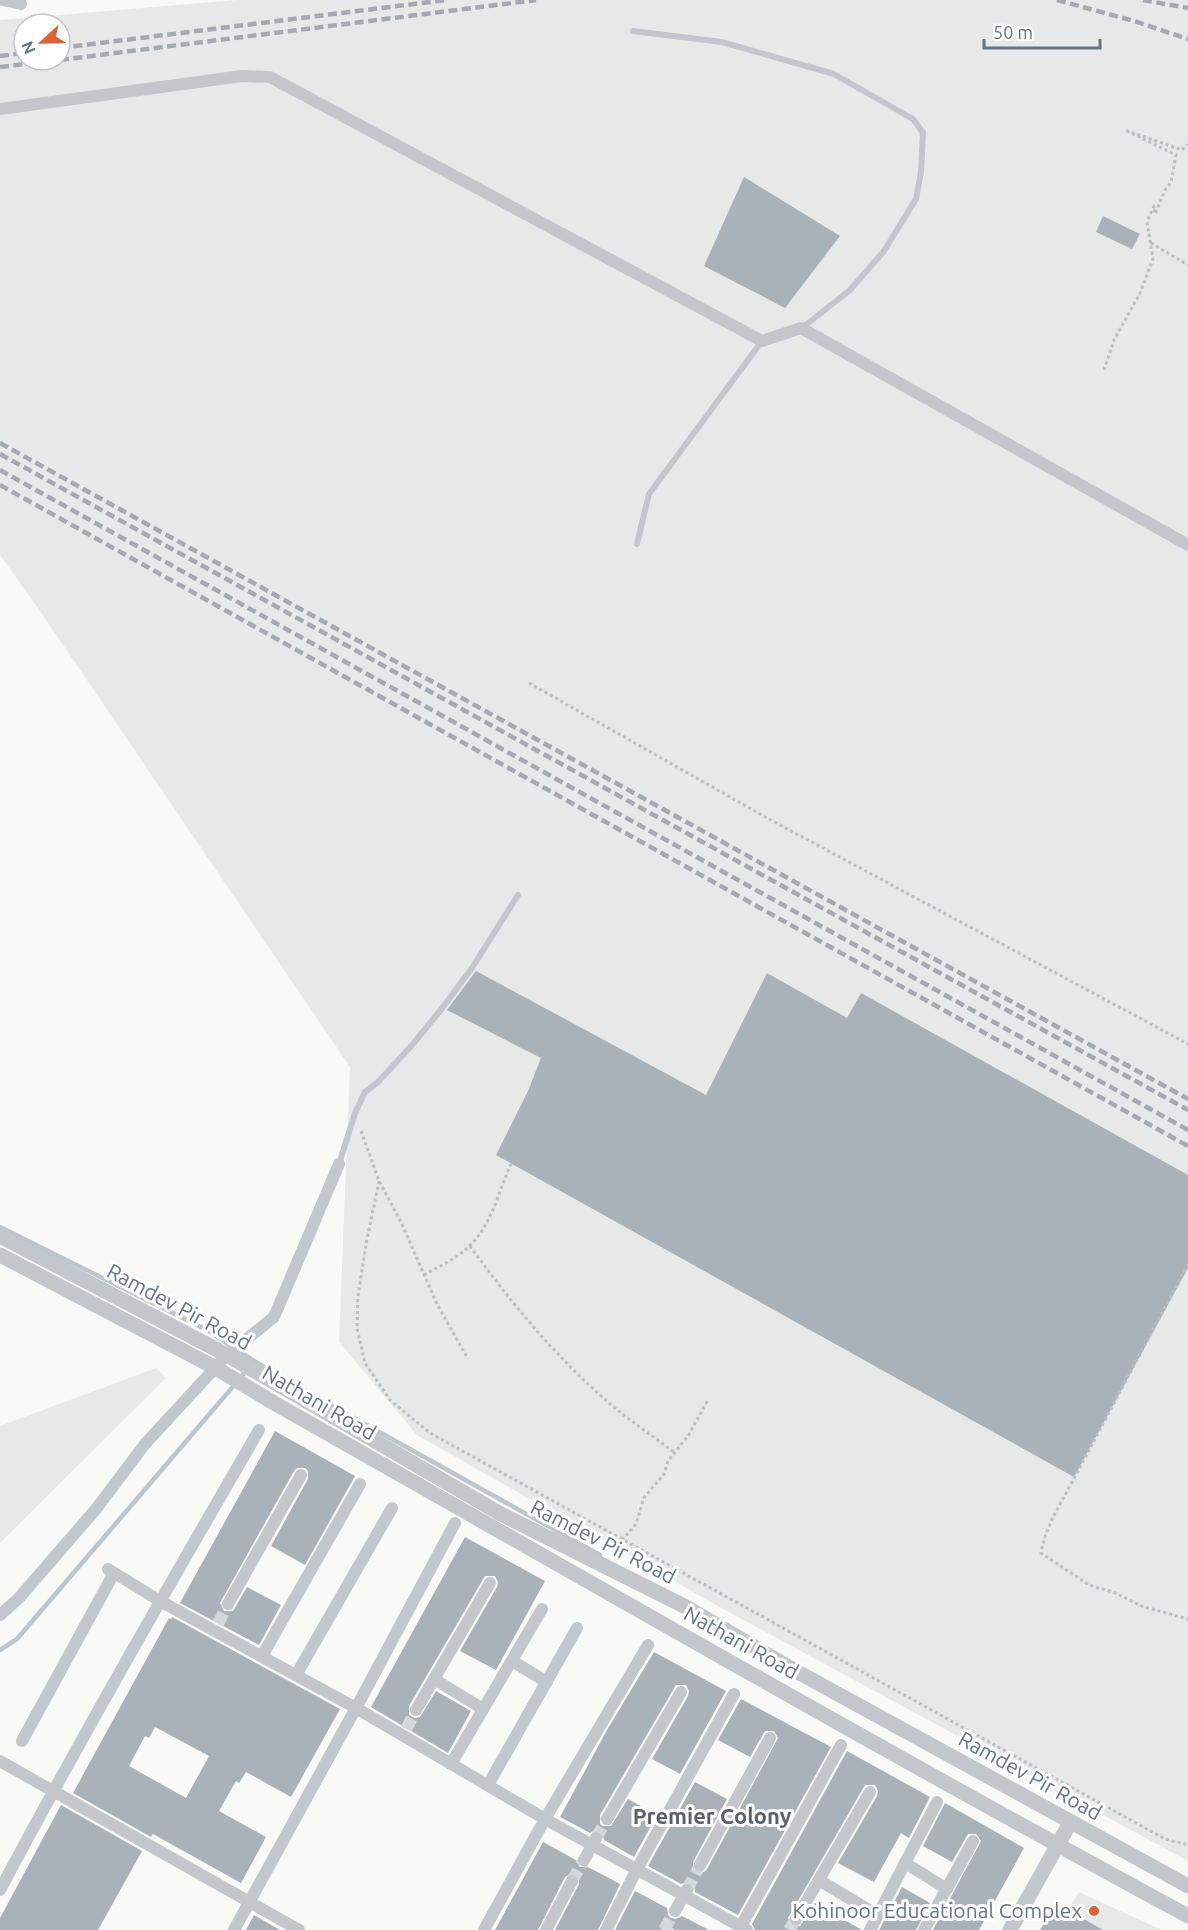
<svg xmlns="http://www.w3.org/2000/svg" width="1188" height="1930" font-family="Ubuntu,sans-serif">
	<style>
		.built { fill: #e7e8e8; fill-rule: evenodd }
		.lines { fill: none; stroke-linecap: round; stroke-linejoin: round }
		.stream { stroke: #bcc6cb; stroke-width: 4.5 }
		.building { fill: #a9b2b8; fill-rule: evenodd }
		.minor-tunnel { stroke: #d4d8da; stroke-width: 12; stroke-dasharray: 12 6; stroke-linecap: butt }
		.path { stroke: #bbbec1; stroke-width: 3; stroke-dasharray: 3 3; stroke-linecap: butt }
		.service { stroke: #c3c7cb; stroke-width: 6 }
		.minor { stroke: #c3c7cb; stroke-width: 12 }
		.tertiary { stroke: #c3c7cb; stroke-width: 15 }
		.rail { stroke: #a4aab0; stroke-width: 4.5; stroke-dasharray: 9 4.5; stroke-linecap: butt }
		.poi-dot { fill: #e1602f; stroke: #fff; stroke-width: 2 }
		.labels { text-anchor: middle; stroke-width: 6; stroke-linejoin: round; paint-order: stroke }
		.street-label { font-size: 21px; fill: #657482; stroke: #fff }
		.poi-label { font-size: 21px; fill: #657482; stroke: #fff; text-anchor: end }
		.neighbourhood-label { font-size: 22px; font-weight: bold; fill: #57626d; stroke: #fff }
	</style>
	<rect width="100%" height="100%" fill="#f9f9f7"/>
	<!-- built -->
	<g class="built">
		<path d="M237,0H1188V1861L725,1610L417,1435L339,1342L350,1067L38,608L0,555V20ZM24,24H60V60H24Z"/>
		<path d="M156,1368L166,1378L0,1543V1426Z"/>
		<path d="M1079,1892L1162,1930H1055Z"/>
	</g>
	<g class="lines">
		<!-- stream -->
		<g class="stream">
			<path d="M0,1227L207,1330L254,1361L302,1389L600,1555"/>
			<path d="M0,1650L17,1639L248,1369"/>
		</g>
	</g>
	<!-- building -->
	<g class="building">
		<path d="M744,177L840,236L785,308L704,266Z"/>
		<path d="M1103,216L1140,234L1132,249L1096,232Z"/>
		<path d="M476,971L706,1095L767,973L847,1018L861,993L1188,1175V1268L1074,1477L496,1155L528,1091L541,1058L447,1010Z"/>
		<path d="M275,1431L355,1476L305,1565L271,1546L308,1479V1471L305,1468H297L294,1471L220,1603L224,1611H233L247,1587L281,1605L259,1645L180,1603Z"/>
		<path d="M465,1537L545,1581L496,1670L460,1651L497,1587L498,1582L495,1576H485L409,1706V1715L415,1718L420,1717L436,1691L471,1711L448,1753L371,1707Z"/>
		<path d="M172,1617L340,1709L291,1797L246,1772L239,1783L236,1781L219,1811L266,1837L241,1883L153,1834L151,1837L73,1793L169,1618L171,1619ZM155,1727L209,1756L186,1798L129,1766L145,1736L149,1738Z"/>
		<path d="M654,1652L726,1691L680,1774L652,1759L688,1696L689,1691L686,1685H676L600,1815V1824L603,1826H611L628,1799L657,1815L634,1857L604,1840L603,1834L599,1831L595,1830L590,1833L560,1817L607,1730Z"/>
		<path d="M741,1699L831,1747L738,1915L695,1892L694,1886L691,1883L686,1882L681,1884L648,1866L695,1782L727,1799L693,1862V1869L697,1872H704L707,1869L778,1738L774,1731H765L750,1757L718,1740Z"/>
		<path d="M847,1751L930,1797L909,1838L901,1833L874,1882L838,1863L877,1796L878,1791L875,1785H865L788,1918L791,1926H800L815,1903L862,1930H755L752,1924Z"/>
		<path d="M945,1803L1024,1848L979,1930H933L981,1841L976,1834H968L952,1862L923,1846Z"/>
		<path d="M61,1805L142,1851L98,1930H0V1918Z"/>
		<path d="M543,1842L576,1860L580,1867H588L620,1884L598,1930H555L579,1884V1876L572,1873L565,1877L538,1930H495Z"/>
		<path d="M902,1887L930,1903L916,1930H879Z"/>
		<path d="M635,1891L667,1908L668,1915L671,1918L676,1919L682,1916L709,1930H675L664,1924L661,1930H615Z"/>
		<path d="M1056,1903L1103,1930H1040Z"/>
		<path d="M254,1915L280,1930H246Z"/>
	</g>
	<g class="lines">
		<!-- minor-tunnel -->
		<g class="minor-tunnel">
			<path d="M218,1624L228,1604"/>
			<path d="M406,1729L416,1710"/>
			<path d="M596,1838L607,1819"/>
			<path d="M572,1881L584,1860"/>
			<path d="M687,1890L700,1865"/>
			<path d="M664,1930L675,1911"/>
			<path d="M789,1930L796,1919"/>
		</g>
		<!-- path -->
		<g class="path">
			<path d="M1151,243L1188,265"/>
			<path d="M1104,370L1114,340L1140,293L1153,259L1147,222L1154,206L1155,214L1165,190L1171,182L1176,155L1125,130L1182,150L1188,144"/>
			<path d="M529,683L767,818L1188,1044"/>
			<path d="M361,1131L379,1181L401,1222L437,1304L468,1359"/>
			<path d="M379,1181L366,1244L358,1296L357,1328L365,1363L390,1400L430,1433L1165,1839L1188,1845"/>
			<path d="M470,1246C511,1303 556,1357 609,1403C630,1421 653,1436 675,1453"/>
			<path d="M1188,1264L1072,1482C1059,1507 1046,1525 1041,1553L1089,1585L1113,1592L1141,1606L1188,1619"/>
			<path d="M424,1275C436,1268 450,1262 460,1254C491,1232 497,1194 512,1162"/>
			<path d="M622,1540L636,1524L644,1498L664,1474L668,1461L688,1436L708,1400"/>
		</g>
		<!-- service -->
		<g class="service">
			<path d="M633,31L722,42L834,74L913,119L923,133L921,172L916,199L884,251L850,290L802,328"/>
			<path d="M637,544L649,494L762,341"/>
			<path d="M339,1164L355,1113L365,1092L378,1082L413,1044L443,1007L472,968L518,895"/>
		</g>
		<!-- minor -->
		<g class="minor">
			<path d="M3,0L21,4"/>
			<path d="M0,109L242,76L270,77L762,341L801,328L1188,545"/>
			<path d="M108,1569L160,1601L356,1708L545,1819L747,1930"/>
			<path d="M228,1604L301,1475"/>
			<path d="M0,1615L19,1598L96,1509L145,1444L227,1355L274,1317L339,1164"/>
			<path d="M262,1656L360,1484"/>
			<path d="M512,1661L547,1682"/>
			<path d="M296,1675L392,1508"/>
			<path d="M434,1679L483,1709"/>
			<path d="M416,1710L490,1583"/>
			<path d="M22,1741L114,1573"/>
			<path d="M0,1761L299,1930"/>
			<path d="M451,1764L542,1609"/>
			<path d="M488,1785L577,1628"/>
			<path d="M607,1819L681,1692"/>
			<path d="M584,1860L596,1838"/>
			<path d="M905,1863L947,1889"/>
			<path d="M700,1865L770,1738"/>
			<path d="M819,1880L877,1915"/>
			<path d="M0,1890C83,1734 171,1582 259,1430"/>
			<path d="M675,1911L687,1890"/>
			<path d="M796,1919L870,1792"/>
			<path d="M234,1930L356,1708L455,1523"/>
			<path d="M484,1930L545,1819L648,1645"/>
			<path d="M546,1930L572,1881"/>
			<path d="M606,1930L637,1869L734,1694"/>
			<path d="M739,1930L841,1745"/>
			<path d="M870,1930L937,1802"/>
			<path d="M924,1930L973,1841"/>
		</g>
		<!-- tertiary -->
		<g class="tertiary">
			<path d="M0,1236L227,1355L499,1513L686,1607L785,1665L1188,1886"/>
			<path d="M0,1255L216,1368L274,1403C578,1575 881,1750 1188,1916"/>
			<path d="M1010,1930L1070,1823"/>
		</g>
		<!-- rail -->
		<g class="rail">
			<path d="M1057,0L1134,21L1188,39"/>
			<path d="M1143,0L1188,8"/>
			<path d="M60,48L446,0"/>
			<path d="M0,56L24,53"/>
			<path d="M60,60L536,0"/>
			<path d="M0,67L59,60"/>
			<path d="M0,443L1188,1099"/>
			<path d="M0,454L1188,1110"/>
			<path d="M0,470L1188,1130"/>
			<path d="M0,485L1188,1146"/>
		</g>
	</g>
	<!-- markers -->
	<circle class="poi-dot" cx="1094" cy="1911" r="6"/>
	<g class="labels">
		<!-- street labels -->
		<g class="street-label">
			<text transform="translate(179 1307) rotate(28)" y="7">Ramdev Pir Road</text>
			<text transform="translate(319 1403) rotate(30)" y="7">Nathani Road</text>
			<text transform="translate(603 1542) rotate(27)" y="7">Ramdev Pir Road</text>
			<text transform="translate(741 1643) rotate(29)" y="7">Nathani Road</text>
			<text transform="translate(1030 1776) rotate(29)" y="7">Ramdev Pir Road</text>
		</g>
		<!-- poi labels -->
		<g class="poi-label">
			<text x="1082" y="1918">Kohinoor Educational Complex</text>
		</g>
		<!-- neighbourhood labels -->
		<g class="neighbourhood-label">
			<text x="712" y="1824">Premier Colony</text>
		</g>
	</g>
	<!-- north arrow -->
	<g transform="translate(42 42) rotate(248)"><circle r="28" fill="#ffffff" stroke="#c1c7cd" stroke-width="1.5"/>
	<path d="M0-4.5L10 22L0 15L-10 22Z" fill="#e1602f"/>
	<text y="-9" font-size="16" font-weight="bold" text-anchor="middle" fill="#657482">N</text>
	</g>
	<!-- scale -->
	<path d="M984 39v9h116v-9" fill="none" stroke="#657482" stroke-width="3"/>
	<text x="993" y="39" font-size="18" fill="#657482" stroke="#ffffff" stroke-width="4.5" paint-order="stroke">50 m</text>
</svg>
